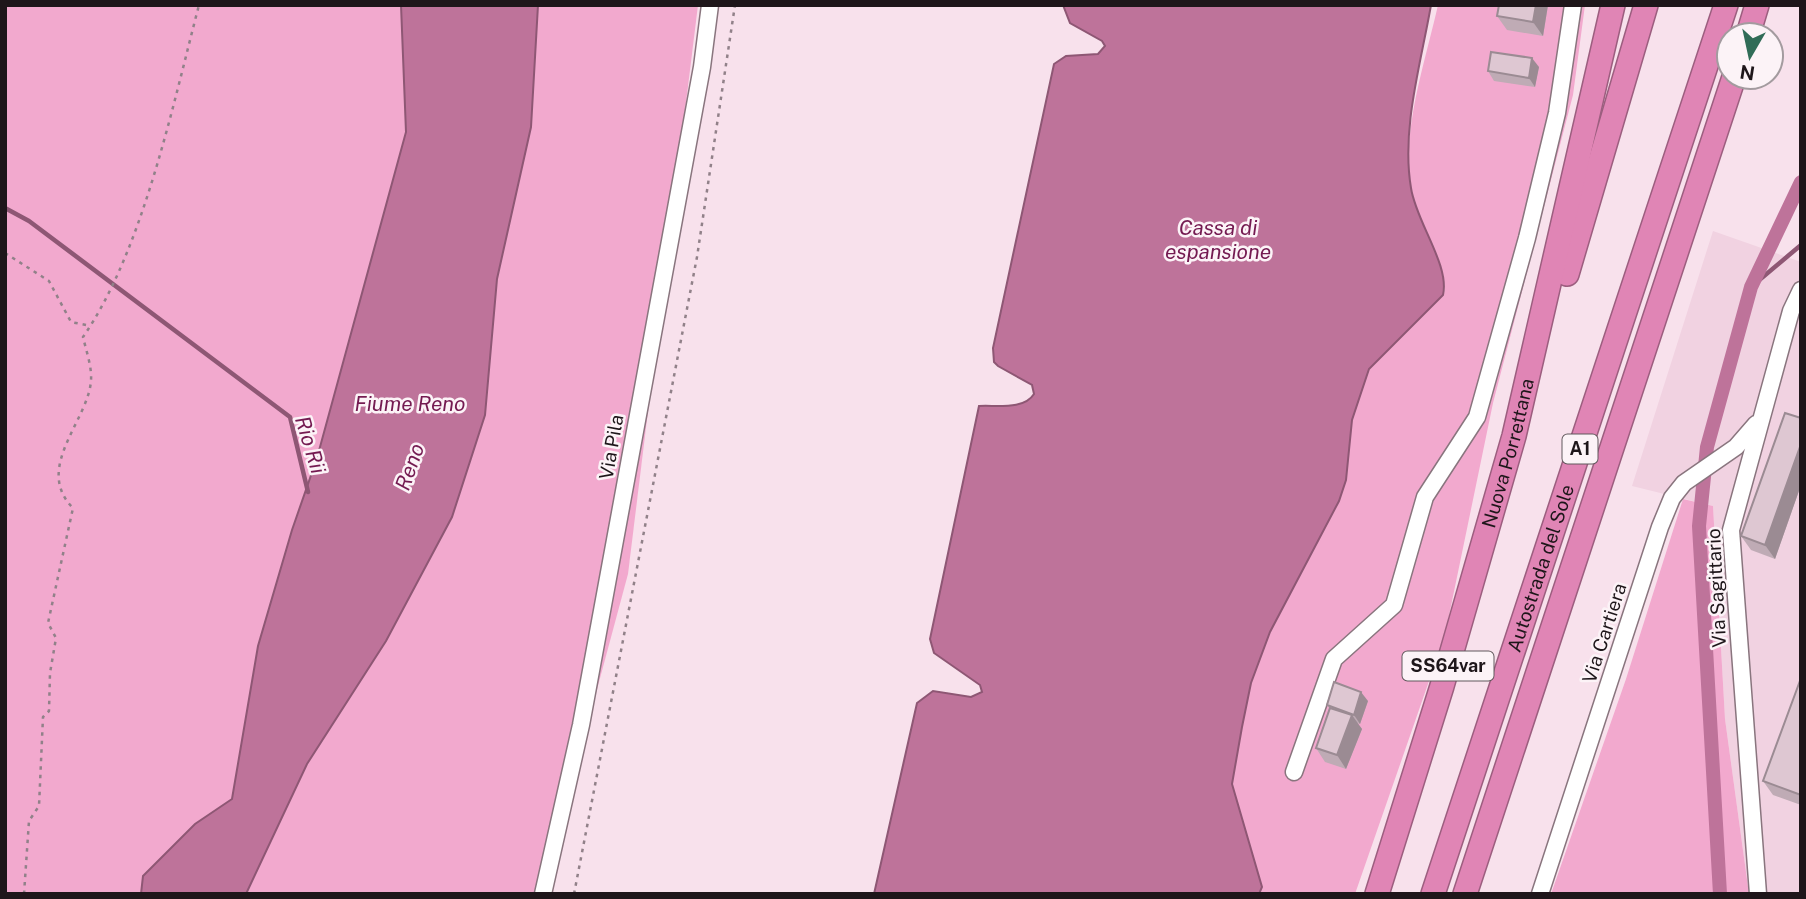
<svg xmlns="http://www.w3.org/2000/svg" width="1806" height="899" font-family="'Public Sans',sans-serif">
	<style>
		.built { fill: #f1d2e1 }
		.green { fill: #f2a9ce }
		.water { fill: #be739a; stroke: #8e5774; stroke-width: 2 }
		.lines { fill: none; stroke-linecap: round; stroke-linejoin: round }
		.stream { stroke: #8e5774; stroke-width: 4.5 }
		.canal { stroke: #be739a; stroke-width: 14 }
		.minor-casing { stroke: #89757e; stroke-width: 19 }
		.highway-casing { stroke: #9c5e7f; stroke-width: 26 }
		.path { stroke: #918189; stroke-width: 2.5; stroke-dasharray: 3.5 5; stroke-linecap: butt }
		.minor { stroke: #fff; stroke-width: 16 }
		.highway { stroke: #e085b5; stroke-width: 23 }
		.wall { fill: #bfabb5 }
		.shaded-wall { fill: #9b8b93 }
		.building { fill: #dec7d2; stroke: #9b8b93; stroke-width: 2 }
		.labels { text-anchor: middle; stroke-width: 5; stroke-linejoin: round; paint-order: stroke }
		.shield { fill: #fcf3f7; stroke: #61585c; stroke-width: 2 }
		.shield-label { font-size: 18px; font-weight: bold; fill: #1e161a }
		.street-label { font-size: 19px; fill: #1e161a; stroke: #fcf3f7 }
		.water-label { font-size: 21px; font-style: italic; fill: #741a51; stroke: #fcf3f7 }
	</style>
	<rect width="100%" height="100%" fill="#f8e1ec"/>
	<!-- built -->
	<path class="built" d="M1713,231L1801,262V894H1749L1725,719L1713,506L1632,486Z"/>
	<!-- green -->
	<g class="green">
		<path d="M5,5H698L628,574L542,894H5Z"/>
		<path d="M1438,5H1585L1573,95L1493,403L1445,635L1355,894H1259L1262,887L1232,784L1242,727L1251,683L1270,632L1339,501L1346,480L1352,420L1369,369L1444,294C1450,265 1415,221 1410,184C1403,125 1425,63 1438,5Z"/>
		<path d="M1683,499L1713,506L1725,719L1749,894H1551L1626,679Z"/>
	</g>
	<!-- water -->
	<g class="water">
		<path d="M401,5H538L531,127L497,279L485,415L452,517L386,641L307,764L246,894H141L143,876L195,824L232,799L258,646L292,530L317,458L406,132Z"/>
		<path d="M1063,5H1431C1421,63 1401,129 1411,188C1416,222 1450,265 1443,295L1369,369L1352,420L1346,480L1339,501L1270,632L1251,683L1242,727L1232,784L1262,887L1259,894H874L917,703L933,691L971,697L982,692L980,685L934,653L930,639L979,406C997,405 1024,410 1034,394L1032,385L998,366L994,362L993,348L1054,64L1066,56L1098,54L1105,46L1102,41L1070,23Z"/>
	</g>
	<g class="lines">
		<!-- stream -->
		<g class="stream">
			<path d="M5,208L29,221L290,417L308,492"/>
			<path d="M1751,287L1801,245"/>
		</g>
		<!-- canal -->
		<path class="canal" d="M1720,894L1699,526L1707,447L1751,287L1801,182"/>
		<defs>
			<g id="minor">
				<path d="M1294,772L1334,659L1394,605L1425,497L1477,417L1527,238L1557,113L1573,5"/>
				<path d="M543,894L581,725L702,67L710,5"/>
				<path d="M1540,894L1660,527L1672,498L1684,483L1736,447L1756,424"/>
				<path d="M1758,894L1731,530L1791,311L1801,290"/>
			</g>
			<g id="highway">
				<path d="M1748,35L1757,5"/>
				<path d="M1567,274L1646,5"/>
				<path id="s1" d="M1377,894L1442,686L1514,436L1613,5"/>
				<path id="s2" d="M1433,894L1726,5"/>
				<path d="M1465,894L1734,77"/>
			</g>
		</defs>
		<!-- minor casing -->
		<use href="#minor" class="minor-casing"/>
		<!-- highway casing -->
		<use href="#highway" class="highway-casing"/>
		<!-- path -->
		<g class="path">
			<path d="M5,253L49,281L71,322L91,326"/>
			<path d="M24,894L29,821L39,806L43,717L49,711L50,673L56,638L48,623L73,508C33,468 89,420 91,380C92,367 86,350 83,337C143,250 172,108 199,5"/>
			<path d="M574,894L697,257L735,5"/>
		</g>
		<!-- minor -->
		<use href="#minor" class="minor"/>
		<!-- highway -->
		<use href="#highway" class="highway"/>
	</g>
	<!-- wall -->
	<g class="wall">
		<path d="M1548,5L1543,36L1507,30L1497,16Z"/>
		<path d="M1539,67L1535,87L1494,81L1488,71Z"/>
		<path d="M1801,418V485L1775,559L1751,550L1741,536Z"/>
		<path d="M1801,678V805L1773,795L1763,781Z"/>
		<path d="M1368,701L1360,724L1357,723L1362,729L1346,769L1325,762L1316,748L1329,708L1327,705Z"/>
	</g>
	<!-- shaded-wall -->
	<g class="shaded-wall">
		<path d="M1536,5H1548L1543,36L1533,22Z"/>
		<path d="M1532,58L1539,67L1535,87L1529,78Z"/>
		<path d="M1801,444V485L1775,559L1765,545Z"/>
		<path d="M1361,692L1368,701L1360,724L1354,715Z"/>
		<path d="M1352,715L1362,729L1346,769L1337,755Z"/>
	</g>
	<!-- building -->
	<g class="building">
		<path d="M1499,5H1536L1533,22L1497,16Z"/>
		<path d="M1491,52L1532,58L1529,78L1488,71Z"/>
		<path d="M1785,413L1801,418V444L1765,545L1741,536Z"/>
		<path d="M1801,678V795L1763,781Z"/>
		<path d="M1334,682L1361,692L1354,715L1327,705Z"/>
		<path d="M1330,708L1352,715L1337,755L1316,748Z"/>
	</g>
	<g class="labels">
		<!-- shield labels -->
		<g class="shield">
			<rect x="1562.5" y="434.5" width="35" height="29" rx="5"/>
			<rect x="1402.5" y="651.5" width="91" height="29" rx="5"/>
		</g>
		<g class="shield-label">
			<text x="1580" y="455">A1</text>
			<text x="1448" y="672">SS64var</text>
		</g>
		<!-- street labels -->
		<g class="street-label">
			<text transform="translate(611 447) rotate(-80)" y="7">Via Pila</text>
			<text dy="7" stroke="none"><textPath href="#s1" startOffset="460">Nuova Porrettana</textPath></text>
			<text dy="7" stroke="none"><textPath href="#s2" startOffset="343">Autostrada del Sole</textPath></text>
			<text transform="translate(1716 588) rotate(-93)" y="7">Via Sagittario</text>
			<text transform="translate(1604 633) rotate(-72)" y="7">Via Cartiera</text>
		</g>
		<!-- water labels -->
		<g class="water-label">
			<text x="1218" y="235">Cassa di<tspan x="1218" dy="24">espansione</tspan></text>
			<text x="410" y="411">Fiume Reno</text>
			<text transform="translate(310 445) rotate(73)" y="7">Rio Rii</text>
			<text transform="translate(410 467) rotate(-70)" y="7">Reno</text>
		</g>
	</g>
	<!-- border -->
	<rect width="1806" height="899" fill="none" stroke="#1e161a" stroke-width="14"/>
	<!-- north arrow -->
	<g transform="translate(1750 56) rotate(189)"><circle r="33" fill="#fcf3f7" stroke="#a39b9f" stroke-width="2"/>
	<path d="M0-5L12 26L0 18L-12 26Z" fill="#306c57"/>
	<text y="-10" font-size="19" font-weight="bold" text-anchor="middle" fill="#1e161a">N</text>
	</g>
</svg>
